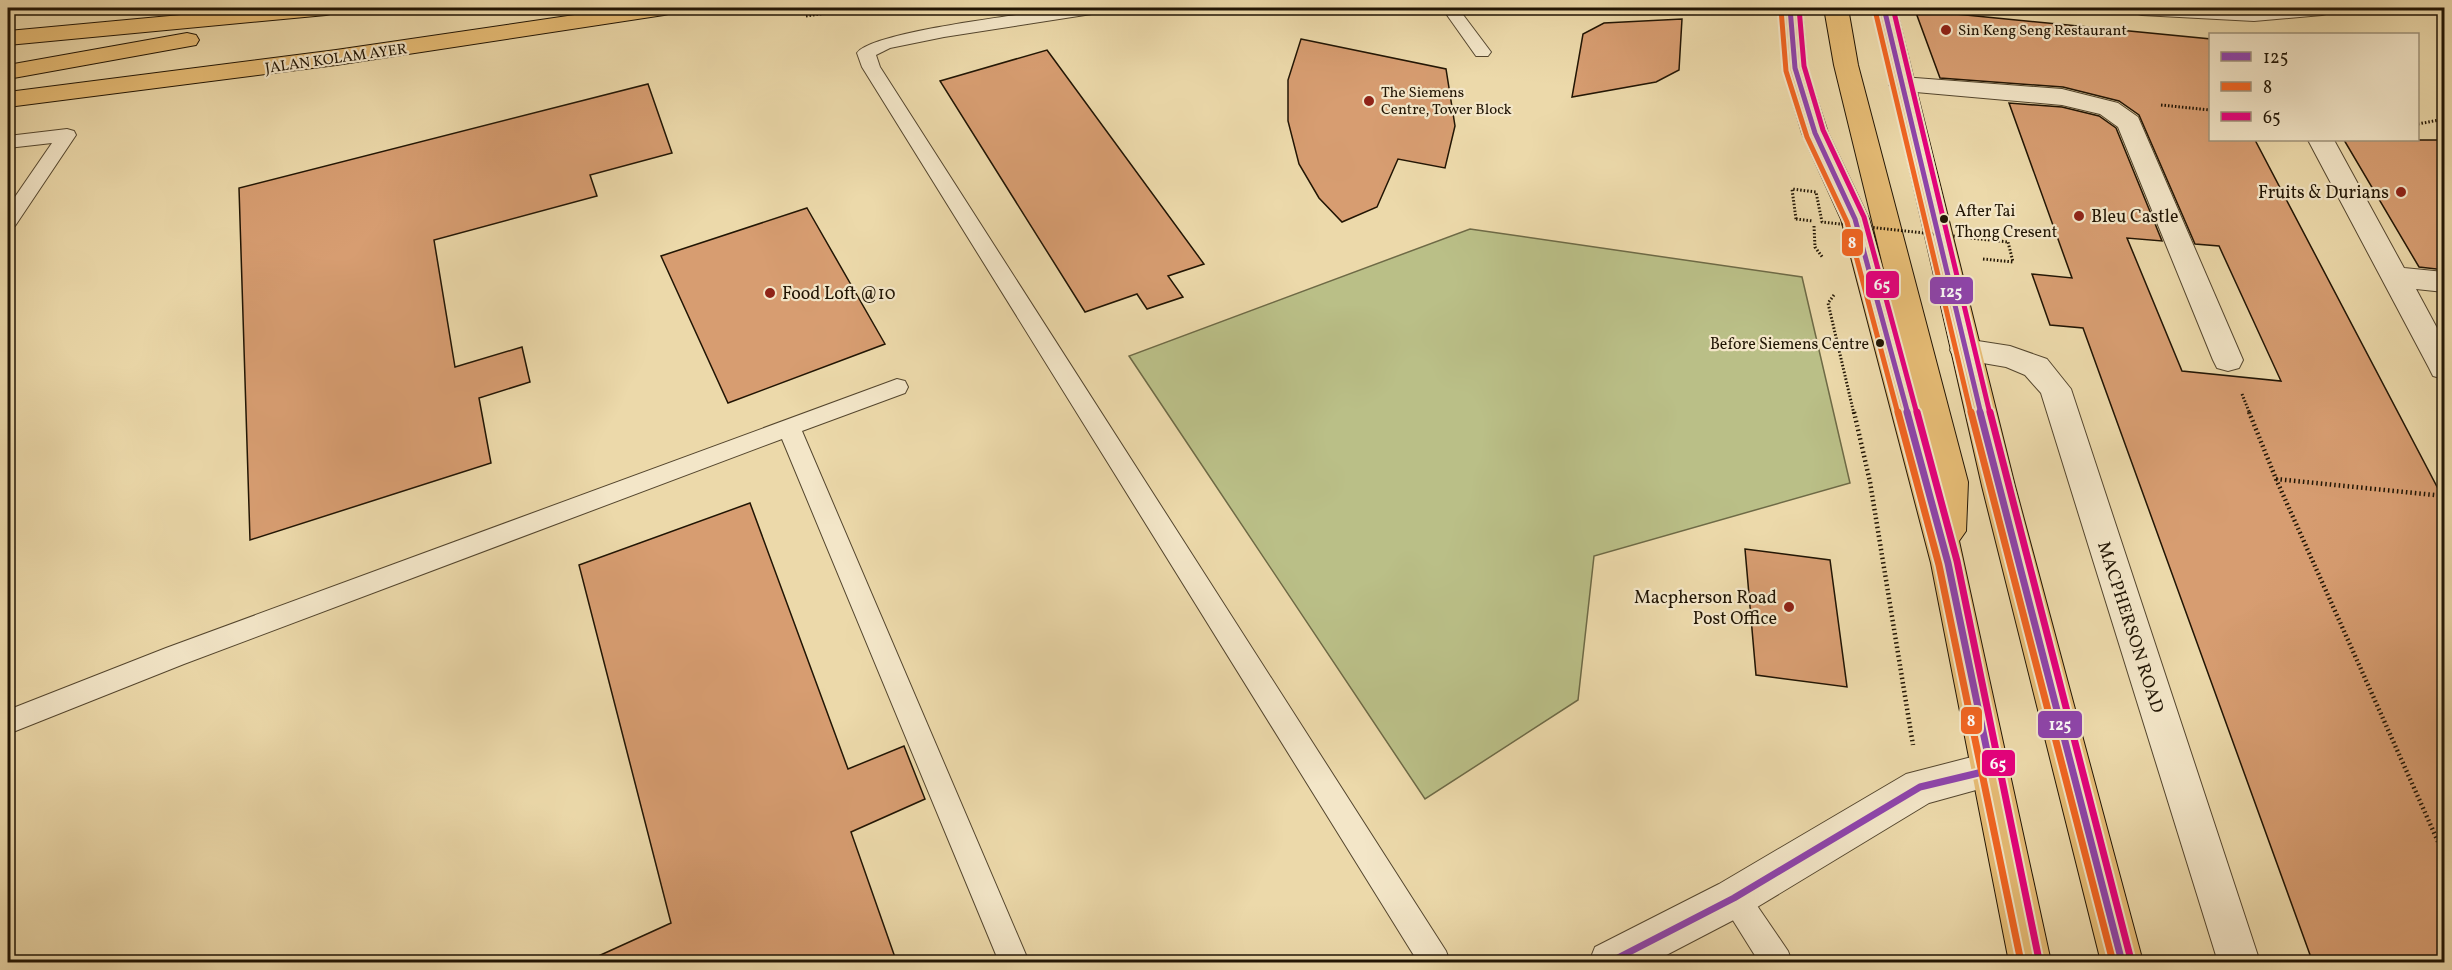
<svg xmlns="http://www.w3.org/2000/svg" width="2452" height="970" font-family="Vollkorn,serif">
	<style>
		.green { fill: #babf87; stroke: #6e6a46; stroke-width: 1.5 }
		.building { fill: #d79d71; stroke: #211504; stroke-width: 1.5 }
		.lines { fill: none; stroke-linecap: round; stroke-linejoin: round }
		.lane-casing { stroke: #54462e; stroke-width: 2 }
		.street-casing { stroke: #54462e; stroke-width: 2 }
		.primary-casing { stroke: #211504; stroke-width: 2 }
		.highway-casing { stroke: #211504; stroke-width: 2 }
		.path-far1 { stroke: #211504; stroke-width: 3; stroke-dasharray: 1.5 2; stroke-linecap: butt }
		.path { stroke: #211504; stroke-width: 4.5; stroke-dasharray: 1.5 3; stroke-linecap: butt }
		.lane { fill: #f3e6c8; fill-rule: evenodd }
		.street { fill: #f3e6c8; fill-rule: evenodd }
		.primary { fill: #e6bc75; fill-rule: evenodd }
		.highway { fill: #e6bc75; fill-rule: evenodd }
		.path-bridge { stroke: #211504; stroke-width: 3; stroke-dasharray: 1.5 2; stroke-linecap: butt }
		.bus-1-far1-casing { stroke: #f3e6c8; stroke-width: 9 }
		.bus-1-casing { stroke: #f3e6c8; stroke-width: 11 }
		.bus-2-far1-casing { stroke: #f3e6c8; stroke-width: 9 }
		.bus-2-casing { stroke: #f3e6c8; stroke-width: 11 }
		.bus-3-far1-casing { stroke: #f3e6c8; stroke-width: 9 }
		.bus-3-casing { stroke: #f3e6c8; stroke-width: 11 }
		.bus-1-far1 { stroke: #8e44ad; stroke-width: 5 }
		.bus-1 { stroke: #8e44ad; stroke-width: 7 }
		.bus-2-far1 { stroke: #f26522; stroke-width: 5 }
		.bus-2 { stroke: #f26522; stroke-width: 7 }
		.bus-3-far1 { stroke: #e5007d; stroke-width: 5 }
		.bus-3 { stroke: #e5007d; stroke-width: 7 }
		.poi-dot { fill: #8f2418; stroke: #f3e6c8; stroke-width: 2 }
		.bus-dot { fill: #211504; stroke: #f3e6c8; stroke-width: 2 }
		.labels { text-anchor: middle; stroke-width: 4.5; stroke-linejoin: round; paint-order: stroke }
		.far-poi-label { font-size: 15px; fill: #211504; stroke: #f3e6c8; text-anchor: start }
		.far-street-label { font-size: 15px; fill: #211504; stroke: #f3e6c8 }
		.bus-label { font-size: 16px; fill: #211504; stroke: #f3e6c8; text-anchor: start }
		.poi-label { font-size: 18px; fill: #211504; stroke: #f3e6c8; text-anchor: end }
		.street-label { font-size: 18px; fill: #211504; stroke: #f3e6c8 }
		.line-badge { stroke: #f3e6c8; stroke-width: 2 }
		.badge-label { font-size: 16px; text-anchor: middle; font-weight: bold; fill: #fff }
	</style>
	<rect width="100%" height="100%" fill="#ecd9aa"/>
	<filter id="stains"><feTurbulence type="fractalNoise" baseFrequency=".00333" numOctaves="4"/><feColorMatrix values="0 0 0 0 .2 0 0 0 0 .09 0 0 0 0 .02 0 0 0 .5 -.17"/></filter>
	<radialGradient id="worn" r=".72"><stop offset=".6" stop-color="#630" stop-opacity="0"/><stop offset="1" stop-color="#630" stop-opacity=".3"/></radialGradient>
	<!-- green -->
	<path class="green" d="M1470,229L1802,277L1850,483L1594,556L1578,700L1425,799L1129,356Z"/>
	<!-- building -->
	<g class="building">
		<path d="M1915,10L2211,39V140H2255L2445,502V963H2313L2083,328L2050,325L2032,274L2072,278L2009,103L2062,107L2099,116L2116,128L2162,241L2127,238L2182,371L2281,381L2219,246L2195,244L2139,115L2119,101L2063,87L1940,78Z"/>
		<path d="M1682,19L1679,70L1656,82L1572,97L1583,34L1604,23Z"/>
		<path d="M1301,39L1446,69L1455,126L1445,168L1398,159L1377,207L1342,222L1319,198L1299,164L1288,121V80Z"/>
		<path d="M1047,50L1204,264L1168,276L1183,297L1147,309L1137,294L1085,312L940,81Z"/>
		<path d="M648,84L672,153L590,175L597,196L434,240L455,367L522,347L530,382L479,398L491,463L250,540L239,188Z"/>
		<path d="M2344,140H2445V270L2419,267Z"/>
		<path d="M807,208L885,344L728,403L661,256Z"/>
		<path d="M750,503L848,769L904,746L925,799L851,832L897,963H583L671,923L579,565Z"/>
		<path d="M1745,549L1830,560L1847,687L1756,675Z"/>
	</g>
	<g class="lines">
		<defs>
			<g id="lane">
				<path d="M1068,8H1107L1104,12L1098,13L944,37L890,48L876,55L880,67L1446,951L1450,962H1418L862,67L857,53C872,31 1034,13 1068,8Z"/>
				<path d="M1442,8H1458L1491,52L1488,56H1476Z"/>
				<path d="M67,129L74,131L76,135L15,226L8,227V207L52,143L8,148V136Z"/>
				<path d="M897,379L905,381L908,387L905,393L802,431L1029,962H999L782,439L184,664L8,734V710L166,648Z"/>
				<path d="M1734,883L1745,888L1788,951L1792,962H1759L1719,898L1723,888Z"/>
			</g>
			<g id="street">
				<path d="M2130,8H2334L2330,13L2322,15L2254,21L2142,15L2134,13Z"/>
				<path d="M1902,77L2062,89L2118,103L2138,117L2243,360L2239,368L2228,371L2217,368L2213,360L2118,127L2100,114L2062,105L1893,90L1889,85L1893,80Z"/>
				<path d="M2308,140H2334L2404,268L2444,272V292L2416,289L2444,341V379L2433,376L2429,368Z"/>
				<path d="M1965,339L2010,346L2047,359L2071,389L2260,962H2218L2041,393L2025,375L2006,367L1954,358L1950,350L1954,342Z"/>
				<path d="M1991,752L2005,758L2010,770L2005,782L1929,803L1749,912L1653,962H1589L1595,947L1719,884L1906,774Z"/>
			</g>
			<g id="primary">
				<path d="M622,8H676L672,13L664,15L336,65L8,107V92L336,50Z"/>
				<path d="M1779,8H1802L1807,68L1828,133L1869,219L1888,286L1834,65L1824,8H1848L1858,65L1968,482L1966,531L1959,541L2051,962H2009L1931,563L1841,219L1802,133L1783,68Z"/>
				<path d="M1873,8H1896L2015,486L2143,962H2101L1982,486Z"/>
			</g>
			<g id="highway">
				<path d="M256,8H338L334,13L326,15L8,45V31Z"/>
				<path d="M187,33L196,35L199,40L196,45L8,79V65Z"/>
			</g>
		</defs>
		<!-- lane casing -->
		<use href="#lane" class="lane-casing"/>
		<!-- street casing -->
		<use href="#street" class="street-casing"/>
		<!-- primary casing -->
		<use href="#primary" class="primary-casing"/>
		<!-- highway casing -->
		<use href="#highway" class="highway-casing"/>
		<!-- path-far1 -->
		<g class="path-far1">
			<path d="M806,16L863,8"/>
			<path d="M2161,105L2210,110"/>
			<path d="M2418,124L2444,119"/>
			<path d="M1796,219L1813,221"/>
			<path d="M1814,226L1815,247L1823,258"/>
			<path d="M1983,259L2013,262L2008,242"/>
			<path d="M1834,295L1828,303L1854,414"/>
			<path d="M2242,394L2250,414"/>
		</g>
		<!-- path -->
		<g class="path">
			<path d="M1854,412L1870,482L1913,745"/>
			<path d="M2249,412L2276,479L2444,855"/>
			<path d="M2276,479L2444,496"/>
			<path d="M8,612L12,680"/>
		</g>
		<!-- lane -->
		<use href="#lane" class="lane"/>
		<!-- street -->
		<use href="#street" class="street"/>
		<!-- primary -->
		<use href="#primary" class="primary"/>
		<!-- highway -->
		<use href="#highway" class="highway"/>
		<!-- path-bridge -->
		<path class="path-bridge" d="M1796,219L1792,189L1816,192L1822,222L2008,242"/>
		<defs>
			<g id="bus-1-far1">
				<path d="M1790,8L1795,68L1815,133L1855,219L1908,414"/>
				<path d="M1884,8L1981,414"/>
			</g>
			<g id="bus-1">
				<path d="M1980,412L2122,962"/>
				<path d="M1610,962L1734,898L1920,787L1991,770L1948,563L1907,412"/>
			</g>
			<g id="bus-2-far1">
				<path d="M1781,9L1786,71L1807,137L1847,222L1898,414"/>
				<path d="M1875,10L1971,414"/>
			</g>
			<g id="bus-2">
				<path d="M1898,412L1939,565L2021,962"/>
				<path d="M1971,412L2113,962"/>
			</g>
			<g id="bus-3-far1">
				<path d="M1799,8L1804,66L1823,130L1864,217L1917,414"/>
				<path d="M1893,8L1990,414"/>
			</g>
			<g id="bus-3">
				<path d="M1917,412L1957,561L2039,960"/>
				<path d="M1990,412L2131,960"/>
			</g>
		</defs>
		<!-- bus-1-far1 casing -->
		<use href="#bus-1-far1" class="bus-1-far1-casing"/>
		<!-- bus-1 casing -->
		<use href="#bus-1" class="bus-1-casing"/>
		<!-- bus-2-far1 casing -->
		<use href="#bus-2-far1" class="bus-2-far1-casing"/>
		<!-- bus-2 casing -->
		<use href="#bus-2" class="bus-2-casing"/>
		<!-- bus-3-far1 casing -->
		<use href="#bus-3-far1" class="bus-3-far1-casing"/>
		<!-- bus-3 casing -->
		<use href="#bus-3" class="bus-3-casing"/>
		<!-- bus-1-far1 -->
		<use href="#bus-1-far1" class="bus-1-far1"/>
		<!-- bus-1 -->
		<use href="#bus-1" class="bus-1"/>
		<!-- bus-2-far1 -->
		<use href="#bus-2-far1" class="bus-2-far1"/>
		<!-- bus-2 -->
		<use href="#bus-2" class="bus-2"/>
		<!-- bus-3-far1 -->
		<use href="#bus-3-far1" class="bus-3-far1"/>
		<!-- bus-3 -->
		<use href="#bus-3" class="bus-3"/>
	</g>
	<!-- markers -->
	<g class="poi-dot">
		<circle cx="1946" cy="30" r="6"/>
		<circle cx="1369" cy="101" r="6"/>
		<circle cx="2401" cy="192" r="6"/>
		<circle cx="2079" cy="216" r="6"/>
		<circle cx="770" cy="293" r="6"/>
		<circle cx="1789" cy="607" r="6"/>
	</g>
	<g class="bus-dot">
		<circle cx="1944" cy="219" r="5"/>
		<circle cx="1880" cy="343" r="5"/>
	</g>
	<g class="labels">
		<!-- far-poi labels -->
		<g class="far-poi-label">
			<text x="1958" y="35">Sin Keng Seng Restaurant</text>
			<text x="1381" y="97">The Siemens<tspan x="1381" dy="17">Centre, Tower Block</tspan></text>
		</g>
		<!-- far-street labels -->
		<g class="far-street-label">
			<text transform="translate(336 58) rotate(-8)" y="5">JALAN KOLAM AYER</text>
		</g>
		<!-- bus labels -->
		<g class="bus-label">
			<text x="1955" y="216">After Tai<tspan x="1955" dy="21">Thong Cresent</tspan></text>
			<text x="1869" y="349" text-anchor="end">Before Siemens Centre</text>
		</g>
		<!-- poi labels -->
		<g class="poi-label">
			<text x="2389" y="198">Fruits &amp; Durians</text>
			<text x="2091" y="222" text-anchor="start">Bleu Castle</text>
			<text x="782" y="299" text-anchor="start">Food Loft @10</text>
			<text x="1777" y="603">Macpherson Road<tspan x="1777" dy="21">Post Office</tspan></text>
		</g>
		<!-- street labels -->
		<g class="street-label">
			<text transform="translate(2131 627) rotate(72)" y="6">MACPHERSON ROAD</text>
		</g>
	</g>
	<g class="line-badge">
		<rect x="1841" y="228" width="23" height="29" rx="6" fill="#f26522"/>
		<rect x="1865" y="270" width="35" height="29" rx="6" fill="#e5007d"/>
		<rect x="1929" y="276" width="45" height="29" rx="6" fill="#8e44ad"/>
		<rect x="1960" y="706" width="23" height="29" rx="6" fill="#f26522"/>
		<rect x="2037" y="710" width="46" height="29" rx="6" fill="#8e44ad"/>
		<rect x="1981" y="749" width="35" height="28" rx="6" fill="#e5007d"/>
	</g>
	<g class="badge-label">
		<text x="1852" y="248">8</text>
		<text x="1882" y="290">65</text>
		<text x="1951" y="297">125</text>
		<text x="1971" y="726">8</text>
		<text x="2060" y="730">125</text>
		<text x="1998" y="769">65</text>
	</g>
	<!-- margin -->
	<rect width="2452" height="970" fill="none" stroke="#ecd9aa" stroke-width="30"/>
	<rect x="9" y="9" width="2434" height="952" fill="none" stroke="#211504" stroke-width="3"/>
	<rect x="15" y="15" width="2422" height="940" fill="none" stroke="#211504" stroke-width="1.5"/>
	<!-- legend -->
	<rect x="2209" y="33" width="210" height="108" fill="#f3e6c8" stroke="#9f927a" stroke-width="1.5"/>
	<rect x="2221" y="52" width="30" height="9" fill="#8e44ad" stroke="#9f927a" stroke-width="1.5"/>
	<text x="2263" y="63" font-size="18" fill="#211504">125</text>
	<rect x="2221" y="82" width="30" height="9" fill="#f26522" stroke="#9f927a" stroke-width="1.5"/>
	<text x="2263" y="93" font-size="18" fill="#211504">8</text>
	<rect x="2221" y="112" width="30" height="9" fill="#e5007d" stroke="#9f927a" stroke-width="1.5"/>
	<text x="2263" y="123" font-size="18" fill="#211504">65</text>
	<rect width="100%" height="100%" filter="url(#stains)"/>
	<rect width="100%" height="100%" fill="url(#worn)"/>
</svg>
